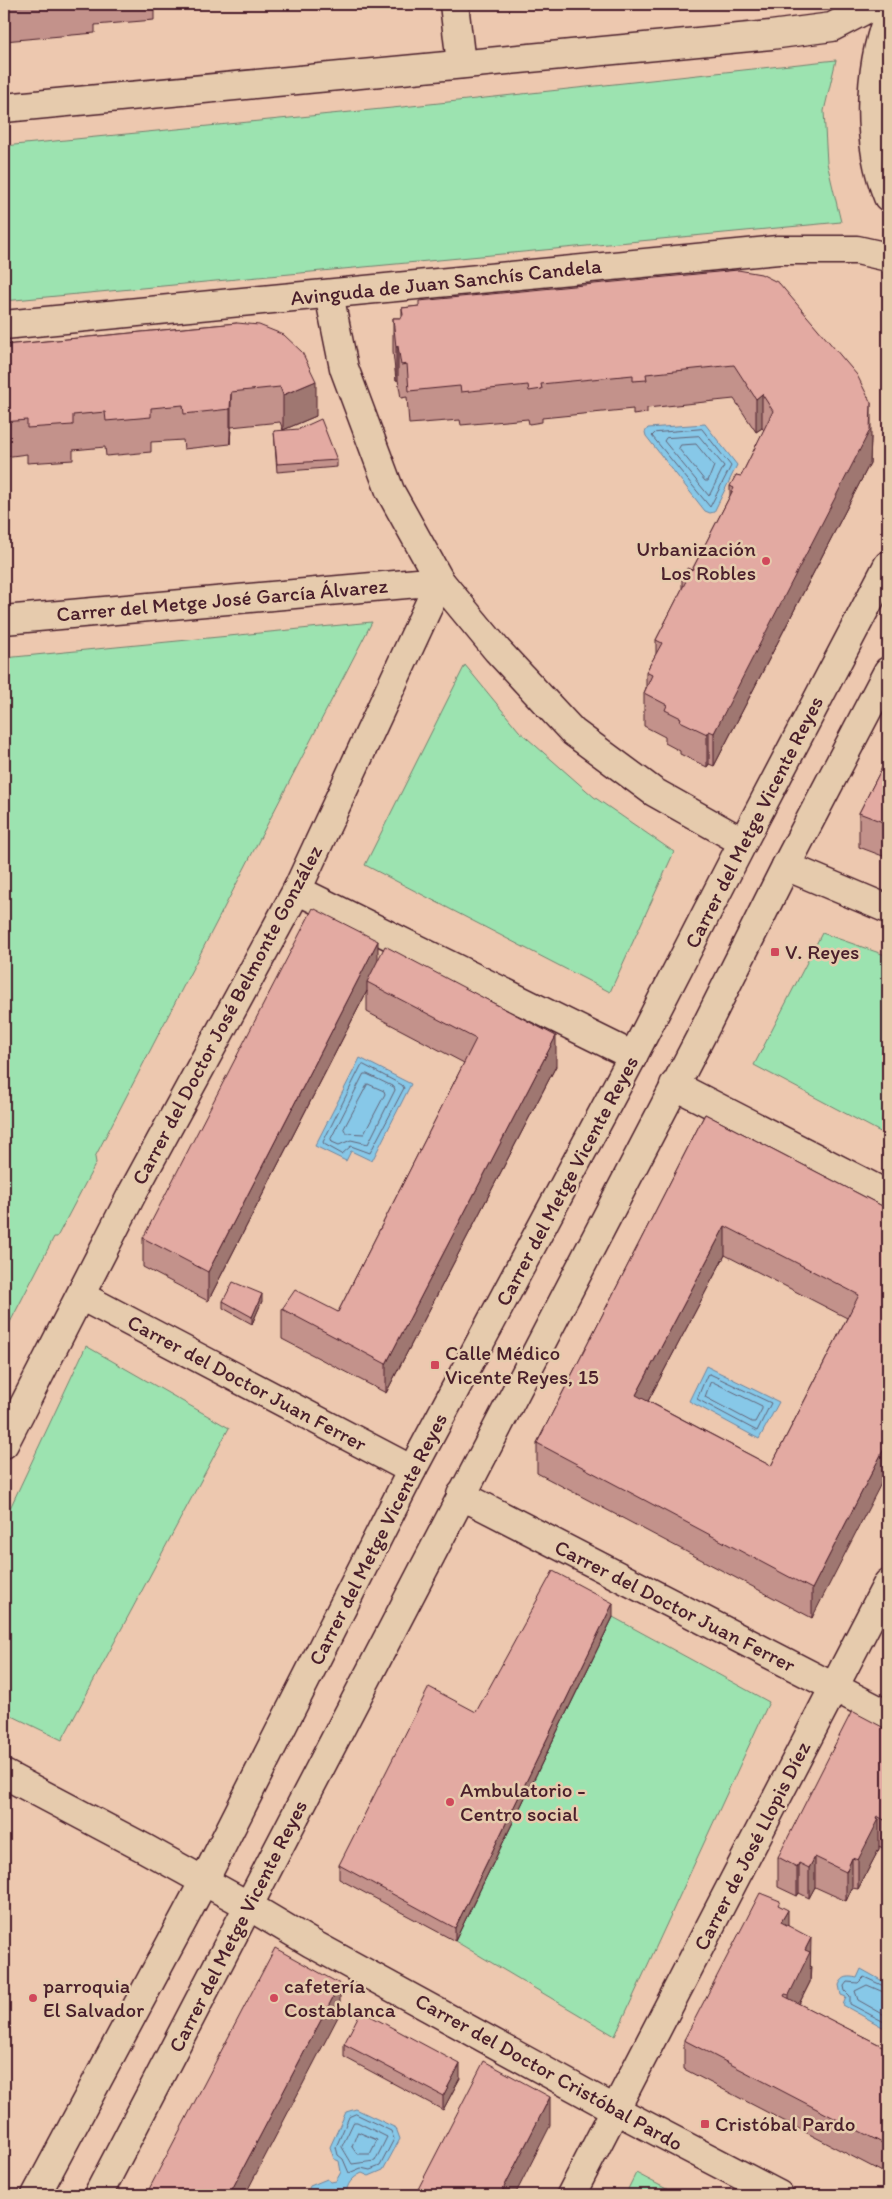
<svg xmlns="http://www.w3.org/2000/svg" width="892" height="2199" font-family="Itim,sans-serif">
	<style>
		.green { fill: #9ce3b0; stroke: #73816e }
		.water { fill: #87c8e8; stroke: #6f849c }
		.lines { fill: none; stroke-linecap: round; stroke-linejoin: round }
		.shore { stroke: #626377; stroke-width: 1 }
		.minor-casing { stroke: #4a1f2b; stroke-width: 31 }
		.tertiary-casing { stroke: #4a1f2b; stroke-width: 31 }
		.primary-casing { stroke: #4a1f2b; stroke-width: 31 }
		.minor { stroke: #e6cbad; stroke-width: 28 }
		.tertiary { stroke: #e6cbad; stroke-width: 28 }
		.primary { stroke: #e6cbad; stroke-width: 28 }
		.wall { fill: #c3928b; stroke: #4a1f2b; fill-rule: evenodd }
		.shaded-wall { fill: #9f7771; stroke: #4a1f2b }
		.building { fill: #e3aaa2; stroke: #4a1f2b; fill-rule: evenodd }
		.poi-dot { fill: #d1495b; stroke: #e6cbad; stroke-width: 2 }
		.labels { text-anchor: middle; stroke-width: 5; stroke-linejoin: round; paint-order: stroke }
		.street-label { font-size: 21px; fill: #4a1f2b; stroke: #e6cbad }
		.poi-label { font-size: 21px; fill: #4a1f2b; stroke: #e6cbad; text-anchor: start }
	</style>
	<rect width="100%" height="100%" fill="#edc8af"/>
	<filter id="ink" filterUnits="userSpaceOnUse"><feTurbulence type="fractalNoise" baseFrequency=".02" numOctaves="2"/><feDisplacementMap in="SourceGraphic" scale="10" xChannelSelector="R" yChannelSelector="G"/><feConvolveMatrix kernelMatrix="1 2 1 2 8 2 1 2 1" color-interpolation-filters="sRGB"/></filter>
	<g filter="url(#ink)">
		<!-- green -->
		<g class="green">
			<path d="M836,60L824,111L827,163L841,222L4,301V146L402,107Z"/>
			<path d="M372,622L95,1157L96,1163L57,1237H54L4,1334V658Z"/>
			<path d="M465,665L519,731L594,797L674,852L610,992L365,865Z"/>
			<path d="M822,933L888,956V1136L754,1065Z"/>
			<path d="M86,1346L229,1428L62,1740L4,1712V1521Z"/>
			<path d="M613,1617L769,1702L615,2036L455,1941Z"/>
			<path d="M636,2173L678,2195H625Z"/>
		</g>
		<!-- water -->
		<g class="water">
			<path d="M705,424L737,465L714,512L710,513L705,511L646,436L645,432L648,428Z"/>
			<path d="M360,1058L411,1084L372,1161L351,1151L346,1161L315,1146Z"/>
			<path d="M706,1366L779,1402L759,1439L689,1401Z"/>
			<path d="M861,1969L888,1984V2030L843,2005L846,1997L841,1995L839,1985C843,1976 848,1976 857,1978Z"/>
			<path d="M356,2109L396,2128L400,2139L383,2170L369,2176L362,2173C353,2177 345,2185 347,2195H306L310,2186L327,2179L331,2182L336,2181L341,2172L339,2161L334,2159L330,2147L346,2112Z"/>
		</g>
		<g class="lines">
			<!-- shore -->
			<g class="shore">
				<path d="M702,429L731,466L710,507L652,436L655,433Z"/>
				<path d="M699,436L724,466L709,496L664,441L666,438Z"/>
				<path d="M681,445L696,444L714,466L708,481H705L679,449Z"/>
				<path d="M364,1065L402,1085L404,1088L370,1153L351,1146L342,1154L324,1144L323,1142L361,1066Z"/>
				<path d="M364,1074H367L394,1087L395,1090L368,1144L351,1140L339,1145L332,1142L331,1139Z"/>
				<path d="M368,1084L384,1091L385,1094L364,1134L346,1133L344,1129Z"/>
				<path d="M710,1374L771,1403L757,1431L697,1399L707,1375Z"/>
				<path d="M713,1382L762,1406V1409L755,1422H752L705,1397L710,1383Z"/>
				<path d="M888,1988L864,1977L858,1983L847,1982L844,1986L845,1991L850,1996V2004L888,2024"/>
				<path d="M888,1994L867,1985L855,1991L858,2000L888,2017"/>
				<path d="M356,2114L391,2131L394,2139L380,2166L370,2170L361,2168L349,2173L343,2159L338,2155L336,2147L349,2117Z"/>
				<path d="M354,2122H357L387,2137L375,2161L352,2164C351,2162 343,2149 342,2147Z"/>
				<path d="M358,2132L377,2140L370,2154H357L352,2147Z"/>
			</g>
			<defs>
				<g id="minor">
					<path d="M454,4L461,64"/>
					<path d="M329,294L344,368L390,491L440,581L497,650L573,732L654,792L743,842"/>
					<path d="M4,620L440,581L297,890L133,1192L4,1444"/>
					<path d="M786,866L888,909"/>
					<path d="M297,890L633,1056"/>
					<path d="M674,1085L888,1195"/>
					<path d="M81,1296L412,1470"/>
					<path d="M461,1495L888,1715"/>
					<path d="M4,1774L144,1848L249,1906"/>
					<path d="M571,2195L888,1583"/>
				</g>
				<g id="tertiary">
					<path d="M249,1906L311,1943L616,2110L779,2195"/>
					<path d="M36,2195L204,1881L412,1470L633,1056L743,842L888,565"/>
					<path d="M98,2195L701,1036L786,866L888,671"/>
				</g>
				<g id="primary">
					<path d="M888,16C868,71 866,143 888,197"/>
					<path d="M4,108L771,35L832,27L876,4"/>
					<path d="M4,325L778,250H857L888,257"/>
				</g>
			</defs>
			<!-- minor casing -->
			<use href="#minor" class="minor-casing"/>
			<!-- tertiary casing -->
			<use href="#tertiary" class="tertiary-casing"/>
			<!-- primary casing -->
			<use href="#primary" class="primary-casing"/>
			<!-- minor -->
			<use href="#minor" class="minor"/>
			<!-- tertiary -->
			<use href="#tertiary" class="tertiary"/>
			<!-- primary -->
			<use href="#primary" class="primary"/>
		</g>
		<!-- wall -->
		<g class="wall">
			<path d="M4,4H154V20L95,25V33L4,41Z"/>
			<path d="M738,270L871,437L870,463L714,766L709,764L707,767L680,754V751L665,743V737L644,726V693L646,688V672L656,654V640L682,589V578L692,570L730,496V486L741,476L764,430L762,428L756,432L734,399L647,408V413L633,415V409L542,418V422L529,424L528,419L461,425L460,420L409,424L407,397L401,398L398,380H396L393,352V318H401L402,316V308Z"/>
			<path d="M237,323L316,416L283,430L280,422L231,427L230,444L184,449L183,440L151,442V452L106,456L105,447L73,450V460L27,463V454L4,457V345Z"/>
			<path d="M274,431L337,460V467L277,472Z"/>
			<path d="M888,756V858L859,847V813Z"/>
			<path d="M378,961L556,1066L386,1393L282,1339V1309L338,1312L464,1063L367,1012V991L208,1301L143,1267V1238Z"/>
			<path d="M705,1114L888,1209L812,1618L537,1473V1443ZM725,1255L847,1318L771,1466L648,1401Z"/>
			<path d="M223,1301H262L252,1324L223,1308Z"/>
			<path d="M613,1617L455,1941L339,1879V1865L476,1712Z"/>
			<path d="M888,1730V1851L879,1846V1849L858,1889L852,1888L846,1901L815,1887L809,1898L799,1893L797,1896L778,1887V1857Z"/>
			<path d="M780,1906L788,1926L811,1967L810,1982L799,2004L888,2049V2175L684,2069V2040Z"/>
			<path d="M344,2044L460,2078L443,2110L344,2057Z"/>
		</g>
		<!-- shaded-wall -->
		<g class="shaded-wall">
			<path d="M398,346V380H396V347Z"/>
			<path d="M316,381V416L283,430V395Z"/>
			<path d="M231,392V427L230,444V409Z"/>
			<path d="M762,394V428L756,432V399Z"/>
			<path d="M871,403V437L870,463L714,766V733Z"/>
			<path d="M709,731V764L707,767V734Z"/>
			<path d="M378,941V971L367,982V991L208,1301V1272Z"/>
			<path d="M556,1036V1066L386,1393V1364Z"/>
			<path d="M725,1226V1255L636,1424V1395Z"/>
			<path d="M262,1294V1301L252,1324V1317Z"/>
			<path d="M888,1441V1470L812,1618V1589Z"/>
			<path d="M613,1603V1617L455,1941V1928Z"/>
			<path d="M877,1816V1822L879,1819V1849L858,1889V1860Z"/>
			<path d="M815,1857V1887L809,1898V1868Z"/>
			<path d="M852,1858V1888L846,1901V1872Z"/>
			<path d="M799,1863V1893L797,1896V1867Z"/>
			<path d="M788,1910V1939L781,1922Z"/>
			<path d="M811,1938L810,1982L789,2024V1995L805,1950Z"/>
			<path d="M340,1984V2013L245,2195H229Z"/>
			<path d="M460,2064V2078L443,2110V2096Z"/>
			<path d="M550,2097V2126L515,2195H500Z"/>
		</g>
		<!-- building -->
		<g class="building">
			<path d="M4,4H42L4,7Z"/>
			<path d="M738,270L761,274L779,283L857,375L871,403L870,430L714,733L709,731L707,734L680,721L681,718L665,710L667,705L644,693L652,675L646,672L662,643L656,640L686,581L682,578L687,568L692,570L734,488L730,486L736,475L741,476L773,411L762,394L756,399L734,365L646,374L647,380L633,381V375L541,384L542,389L529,391L528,385L461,392L460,386L409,391L407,364L401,365L398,346L396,347L393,318H401L403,315L402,308L419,306V301Z"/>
			<path d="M237,323L259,325L284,335L302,352L316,381L283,395L280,387L231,392L230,409L184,414L183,405L151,408V417L106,421L105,412L73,415V425L27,428V420L4,422V345Z"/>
			<path d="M321,419L337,460L277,464L274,431L299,429Z"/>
			<path d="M888,756V824L859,813Z"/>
			<path d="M313,908L378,941L208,1272L143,1238Z"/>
			<path d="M385,946L556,1036L386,1364L282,1309L295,1290L338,1312L476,1039L367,982Z"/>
			<path d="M705,1114L888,1209V1441L812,1589L537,1443ZM725,1226L859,1295L771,1466L636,1395Z"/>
			<path d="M233,1282L262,1294L252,1317L223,1301Z"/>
			<path d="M553,1571L613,1603L455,1928L339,1865L429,1687L476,1712Z"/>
			<path d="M852,1711L888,1730V1822L877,1816L876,1818L879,1819L858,1860L852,1858L846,1872L815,1857L809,1868L799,1863L797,1867L778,1857Z"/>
			<path d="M760,1893L780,1901L778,1905L788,1910L781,1922L811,1938L805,1950L810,1952L789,1995L785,1994L784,1996L888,2049V2146L684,2040Z"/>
			<path d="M275,1948L340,1984L229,2195H146Z"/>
			<path d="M361,2011L460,2064L443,2096L344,2044Z"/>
			<path d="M484,2061L550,2097L500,2195H415Z"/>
		</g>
	</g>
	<!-- markers -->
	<g class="poi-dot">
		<circle cx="766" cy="561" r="5"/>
		<rect x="770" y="947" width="10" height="10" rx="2.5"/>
		<rect x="430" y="1360" width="10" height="10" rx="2.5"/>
		<circle cx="450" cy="1802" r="5"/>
		<circle cx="33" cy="1998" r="5"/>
		<circle cx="274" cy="1998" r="5"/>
		<rect x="700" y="2119" width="10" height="10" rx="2.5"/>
	</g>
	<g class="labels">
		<!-- street labels -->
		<g class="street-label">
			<text transform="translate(446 282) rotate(-6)" y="7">Avinguda de Juan Sanchís Candela</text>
			<text transform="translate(222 600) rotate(-5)" y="7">Carrer del Metge José García Álvarez</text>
			<text transform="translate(754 822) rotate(-63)" y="7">Carrer del Metge Vicente Reyes</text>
			<text transform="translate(227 1015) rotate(-62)" y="7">Carrer del Doctor José Belmonte González</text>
			<text transform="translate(567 1181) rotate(-62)" y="7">Carrer del Metge Vicente Reyes</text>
			<text transform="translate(247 1383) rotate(28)" y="7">Carrer del Doctor Juan Ferrer</text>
			<text transform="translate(378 1539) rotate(-63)" y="7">Carrer del Metge Vicente Reyes</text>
			<text transform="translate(675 1606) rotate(27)" y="7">Carrer del Doctor Juan Ferrer</text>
			<text transform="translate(752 1846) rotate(-63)" y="7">Carrer de José Llopis Díez</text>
			<text transform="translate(238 1926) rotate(-63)" y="7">Carrer del Metge Vicente Reyes</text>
			<text transform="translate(549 2072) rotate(29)" y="7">Carrer del Doctor Cristóbal Pardo</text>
		</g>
		<!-- poi labels -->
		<g class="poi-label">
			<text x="756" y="556" text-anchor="end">Urbanización<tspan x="756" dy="24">Los Robles</tspan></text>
			<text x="785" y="959">V. Reyes</text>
			<text x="445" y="1360">Calle Médico<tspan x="445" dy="24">Vicente Reyes, 15</tspan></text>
			<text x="460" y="1797">Ambulatorio -<tspan x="460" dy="24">Centro social</tspan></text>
			<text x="43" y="1993">parroquia<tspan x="43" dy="24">El Salvador</tspan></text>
			<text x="284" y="1993">cafetería<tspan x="284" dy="24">Costablanca</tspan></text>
			<text x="715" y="2131">Cristóbal Pardo</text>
		</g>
	</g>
	<!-- margin -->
	<rect width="892" height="2199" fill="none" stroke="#e6cbad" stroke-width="20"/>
	<rect x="10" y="10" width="872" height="2179" fill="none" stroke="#4a1f2b" stroke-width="2" filter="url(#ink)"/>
</svg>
